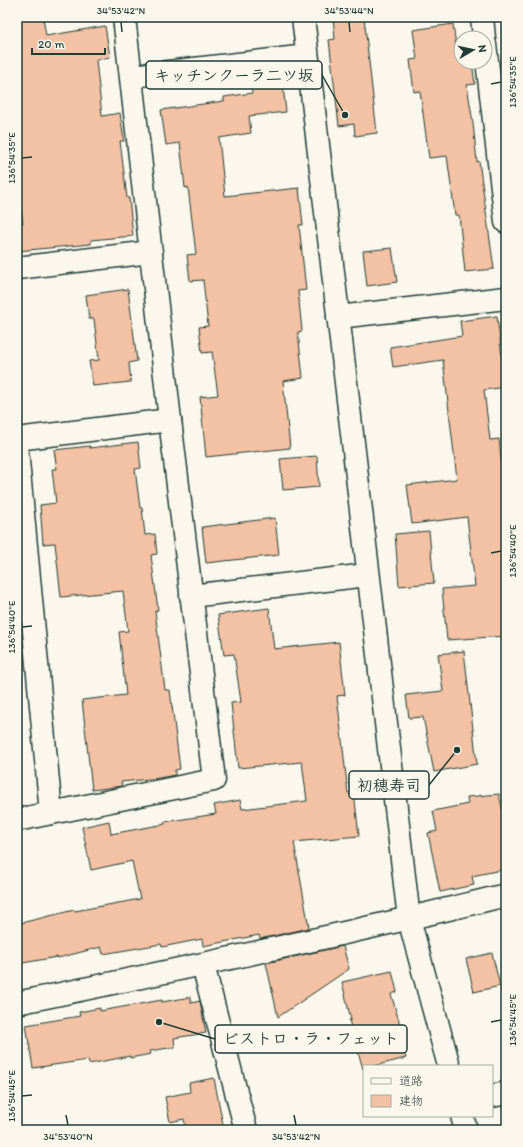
<svg xmlns="http://www.w3.org/2000/svg" width="523" height="1147" font-family="Itim,'Klee One',sans-serif">
	<style>
		.building { fill: #f3c1a4; stroke: #1f3d34 }
		.lines { fill: none; stroke-linecap: round; stroke-linejoin: round }
		.minor-casing { stroke: #1f3d34; stroke-width: 25 }
		.minor { stroke: #fbf7ec; stroke-width: 22 }
		.ticks { fill: none; stroke: #1f3d34; stroke-width: 1.5 }
		.leader { fill: none; stroke: #1f3d34; stroke-width: 1.5 }
		.callout-dot { fill: #1f3d34; stroke: #fbf7ec; stroke-width: 1.5 }
		.callout { fill: #fbf7ec; stroke: #1f3d34; stroke-width: 1.5 }
		.callout-label { font-size: 16px; text-anchor: middle; font-weight: bold; fill: #1f3d34 }
		.neatline { fill: none; stroke: #1f3d34; stroke-width: 1.5 }
		.ticks-label { font-size: 10px; text-anchor: middle; fill: #1f3d34 }
	</style>
	<rect width="100%" height="100%" fill="#fbf7ec"/>
	<filter id="ink" filterUnits="userSpaceOnUse"><feTurbulence type="fractalNoise" baseFrequency=".025" numOctaves="2"/><feDisplacementMap in="SourceGraphic" scale="8" xChannelSelector="R" yChannelSelector="G"/><feConvolveMatrix kernelMatrix="1 2 1 2 8 2 1 2 1" color-interpolation-filters="sRGB"/></filter>
	<g filter="url(#ink)">
		<!-- building -->
		<g class="building">
			<path d="M17,17H43L46,36L105,26L110,57L96,60L102,116L120,113L124,141H120L127,198H129L133,236L91,240V244L17,251V224L23,223L17,180Z"/>
			<path d="M333,17H364L377,133L355,136L354,124L339,126L329,40L335,39Z"/>
			<path d="M453,24L458,60H461V62H472L475,84L467,85L473,123L477,162L479,161L494,269L465,272L459,215H455L447,156L429,158L420,91L414,92L410,60L417,59L413,30Z"/>
			<path d="M282,77L286,112L249,116L251,133L219,138L225,196L299,188L303,225H299L306,290L298,291L302,331L298,332L303,378L283,381L290,448L206,457L200,397L218,395L212,352L202,353L199,327L208,326L203,280L190,281L187,255L196,254L188,187L185,188L180,143L166,145L161,110L224,101V97L252,93L251,80Z"/>
			<path d="M392,248L397,282L367,286L363,251Z"/>
			<path d="M128,289L137,361L129,363L131,382L93,386L89,361L99,360L94,319H89L86,295Z"/>
			<path d="M497,316L503,366H506V387L484,390L490,440L499,439L504,487H506V636L447,640L442,589L475,586L467,517L412,524L407,485L457,479L443,360L393,367L390,347L462,336L460,321Z"/>
			<path d="M138,442L141,468L135,469L140,508H142L145,535L155,534L157,554L151,555L158,610L155,611L165,690H170L180,769L175,770V775L159,778L121,782L122,786L92,790L82,700L126,695L119,632L128,631L123,591L61,597L55,543L43,544L40,505L56,503L52,469H57L54,450L90,446V448Z"/>
			<path d="M317,456L319,487L283,490L280,459Z"/>
			<path d="M275,518L279,555L206,563L202,527Z"/>
			<path d="M429,531L434,583L399,586L395,534Z"/>
			<path d="M269,608L274,649L339,642L345,695L337,696L348,793L354,792L359,836L294,842L309,928L260,939L259,935L203,946L202,939L162,947L161,944L103,954L101,947L58,958L57,957L17,964V924L74,910L75,911L140,899L132,861L91,870L82,827L109,821L111,834L165,824L164,822L216,814L214,805L240,800L242,809L307,801L302,762L238,768L231,703L241,702L234,654L224,655L218,615Z"/>
			<path d="M464,651L477,764L434,772L423,717L409,718L406,695L443,691L438,654Z"/>
			<path d="M499,794L506,825V869L472,876L474,885L440,892L428,833L437,831L433,811L468,804L467,797Z"/>
			<path d="M343,946L349,969L278,1017L266,963Z"/>
			<path d="M492,953L500,986L474,992L466,959Z"/>
			<path d="M392,971L397,992L391,994L402,1031L399,1032L406,1058L374,1066H364L363,1069L349,1020H351L342,982Z"/>
			<path d="M191,997V1003L200,1001L206,1033L174,1038L175,1047L150,1051L151,1054L130,1058V1056L89,1064L88,1060L33,1068L26,1025L80,1016L79,1012L100,1008V1011L162,1000V1002Z"/>
			<path d="M214,1078L224,1130H186L184,1119L170,1122L165,1097L190,1092L189,1083Z"/>
		</g>
		<g class="lines">
			<defs>
				<g id="minor">
					<path d="M303,17L406,893L409,919L449,1066"/>
					<path d="M482,17L484,38"/>
					<path d="M485,44L506,222"/>
					<path d="M132,76L307,56"/>
					<path d="M17,268L151,252"/>
					<path d="M338,317L506,298"/>
					<path d="M17,439L170,420"/>
					<path d="M17,450L51,813"/>
					<path d="M191,596L367,575"/>
					<path d="M17,820L214,780L170,420L124,17"/>
					<path d="M203,965L246,1130"/>
					<path d="M17,1003C180,969 344,935 506,895"/>
					<path d="M492,1096L506,1093"/>
					<path d="M462,1116L466,1130"/>
				</g>
			</defs>
			<!-- minor casing -->
			<use href="#minor" class="minor-casing"/>
			<!-- minor -->
			<use href="#minor" class="minor"/>
		</g>
	</g>
	<!-- ticks -->
	<path class="ticks" d="M121,22L122,32M349,22L350,32M491,84L501,82M22,158L32,157M491,553L501,551M22,627L32,626M491,1022L501,1020M22,1096L32,1095M66,1115L68,1125M294,1115L296,1125"/>
	<!-- callouts -->
	<path class="leader" d="M345 115L322 75M457 750L429 785M159 1022L215 1039"/>
	<g class="callout-dot">
		<circle cx="345" cy="115" r="4"/>
		<circle cx="457" cy="750" r="4"/>
		<circle cx="159" cy="1022" r="4"/>
	</g>
	<g class="callout">
		<rect x="146" y="61" width="176" height="28" rx="4"/>
		<rect x="349" y="771" width="80" height="28" rx="4"/>
		<rect x="215" y="1025" width="192" height="28" rx="4"/>
	</g>
	<g class="callout-label">
		<text x="234" y="81">キッチンクーラ二ツ坂</text>
		<text x="389" y="791">初穂寿司</text>
		<text x="311" y="1044">ビストロ・ラ・フェット</text>
	</g>
	<!-- margin -->
	<rect width="523" height="1147" fill="none" stroke="#fbf7ec" stroke-width="44"/>
	<!-- legend -->
	<rect x="363" y="1065" width="130" height="52" fill="#fbf7ec" stroke="#a3ada2"/>
	<rect x="371" y="1078" width="20" height="6" fill="#fbf7ec" stroke="#a3ada2"/>
	<text x="399" y="1085" font-size="12" fill="#1f3d34">道路</text>
	<rect x="371" y="1095" width="20" height="12" fill="#f3c1a4" stroke="#a3ada2"/>
	<text x="399" y="1105" font-size="12" fill="#1f3d34">建物</text>
	<!-- north arrow -->
	<g transform="translate(473 50) rotate(81)"><circle r="19" fill="#fbf7ec" stroke="#a3ada2"/>
	<path d="M0-3L7 15L0 10L-7 15Z" fill="#1f3d34"/>
	<text y="-6" font-size="11" font-weight="bold" text-anchor="middle" fill="#1f3d34">N</text>
	</g>
	<!-- scale -->
	<path d="M32 48v6h73v-6" fill="none" stroke="#1f3d34" stroke-width="2"/>
	<text x="38" y="48" font-size="12" fill="#1f3d34" stroke="#fbf7ec" stroke-width="3" paint-order="stroke">20 m</text>
	<rect x="22" y="22" width="479" height="1103" class="neatline"/>
	<g class="ticks-label">
		<text x="121" y="14">34°53'42"N</text>
		<text x="349" y="14">34°53'44"N</text>
		<text transform="translate(512 82) rotate(-90)" y="4">136°54'35"E</text>
		<text transform="translate(11 158) rotate(-90)" y="4">136°54'35"E</text>
		<text transform="translate(512 551) rotate(-90)" y="4">136°54'40"E</text>
		<text transform="translate(11 627) rotate(-90)" y="4">136°54'40"E</text>
		<text transform="translate(512 1020) rotate(-90)" y="4">136°54'45"E</text>
		<text transform="translate(11 1096) rotate(-90)" y="4">136°54'45"E</text>
		<text x="68" y="1140">34°53'40"N</text>
		<text x="296" y="1140">34°53'42"N</text>
	</g>
</svg>
